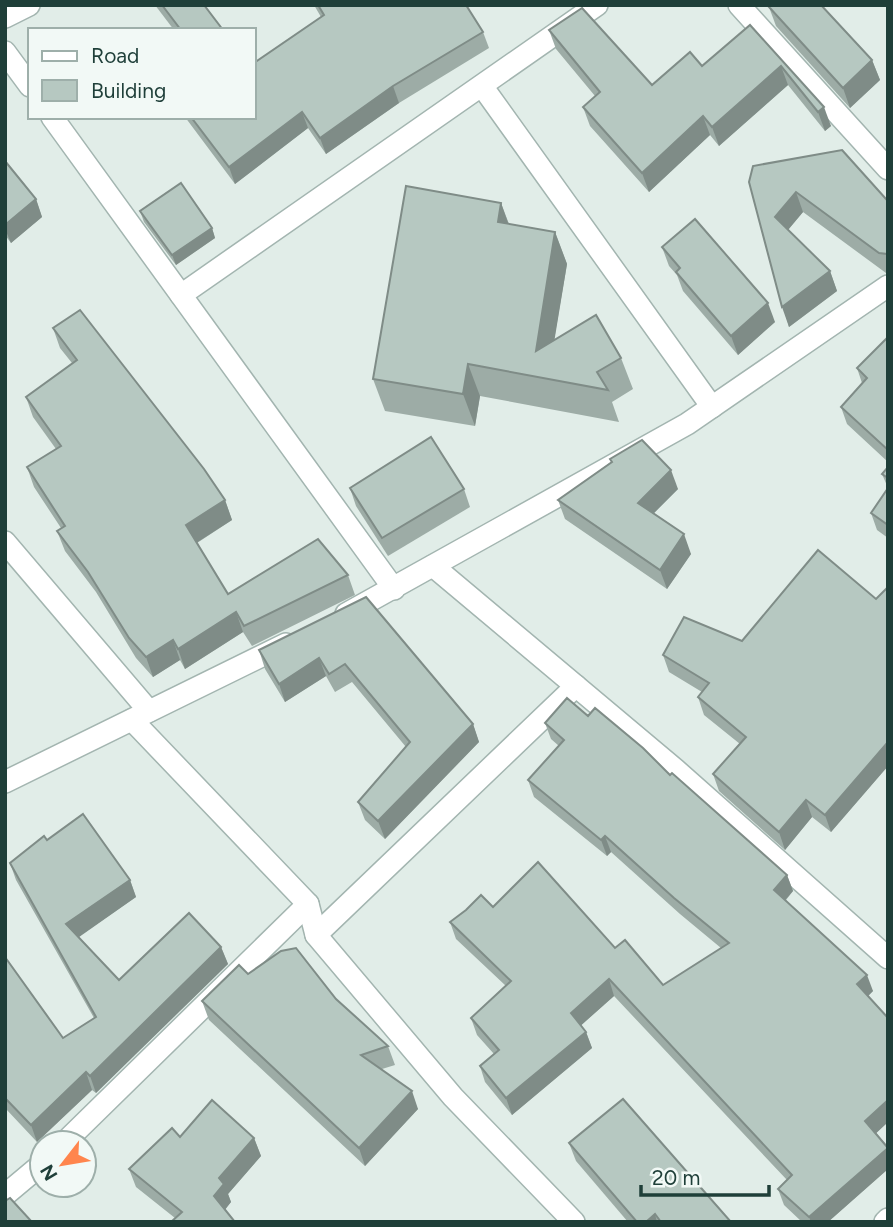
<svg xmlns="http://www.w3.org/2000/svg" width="893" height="1227" font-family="Figtree,sans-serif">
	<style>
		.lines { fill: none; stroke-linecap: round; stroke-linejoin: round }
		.street-casing { stroke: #a3b5b0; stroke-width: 24 }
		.street { stroke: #fff; stroke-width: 21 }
		.wall { fill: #9daca6 }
		.shaded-wall { fill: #7f8c87 }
		.building { fill: #b6c8c1; stroke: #7f8c87; stroke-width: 2 }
	</style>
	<rect width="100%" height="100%" fill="#e1ede8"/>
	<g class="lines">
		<defs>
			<g id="street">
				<path d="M739,5L888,169"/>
				<path d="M5,17L29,5"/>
				<path d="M5,52L30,86"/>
				<path d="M482,86L712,407"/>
				<path d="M52,117L394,589"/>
				<path d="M181,295L597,5"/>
				<path d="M5,542L149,711"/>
				<path d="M433,566L676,770L888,958"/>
				<path d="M346,614L687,424L888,286"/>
				<path d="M132,720L308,904L316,935L453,1097L574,1222"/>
				<path d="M5,782L286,644"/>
				<path d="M316,935L576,686"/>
				<path d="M64,1143L308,904"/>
				<path d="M5,1195L42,1164"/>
				<path d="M885,1222L888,1219"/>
			</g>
		</defs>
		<!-- street casing -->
		<use href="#street" class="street-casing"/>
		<!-- street -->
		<use href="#street" class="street"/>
	</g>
	<!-- wall -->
	<g class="wall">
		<path d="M155,5H204L223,30H174Z"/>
		<path d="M314,5H466L483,32L489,48L399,103L326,154L308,128L235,184L185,117H254L321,17Z"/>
		<path d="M769,7L872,60L880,80L850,108L776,26Z"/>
		<path d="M750,25L831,126L825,131L788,85L719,146L710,135L649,192L590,126L583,107L595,96L556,49L549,30L652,85L702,66Z"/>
		<path d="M5,161L36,199L42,217L11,243L5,235Z"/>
		<path d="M749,182L886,199L888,197V274L886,273L803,212L788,230L830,271L837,291L789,327Z"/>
		<path d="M501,203L509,224L555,232L567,264L554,340L621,358L633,389L612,402L619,422L480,396L475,426L385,411L373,379Z"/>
		<path d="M140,211L212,228L215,238L176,265L144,222Z"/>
		<path d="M662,247L775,322L738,355L683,291L677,275L669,266Z"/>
		<path d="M53,328L225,500L232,520L197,543L228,594L348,575L355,595L252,646L243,632L185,669L180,660L153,677L136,658L96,592L65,551L57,531L61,528L34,487L27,467L56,449L33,417L26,397L72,363L60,348Z"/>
		<path d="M888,337V462L847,424L841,407L862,383L857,368Z"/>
		<path d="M610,459L678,489L654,513L691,554L667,589L565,519L558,500L611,462Z"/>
		<path d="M888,467V538L877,530L871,513L888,488L882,474Z"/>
		<path d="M350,488L464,489L470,507L388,556L356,506Z"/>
		<path d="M888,587V766L831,832L812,817L785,850L719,791L713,774L740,744L704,715L698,697L702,692L669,672L663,655L742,641L876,599Z"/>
		<path d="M366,597L473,724L479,742L385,839L365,820L358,802L406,747L352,682L335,692L326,676L285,702L265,669L259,650Z"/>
		<path d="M588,716L670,775L787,875L793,891L786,900L873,991L868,996L888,1018V1122L876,1133L888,1147V1169L828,1222H802L784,1205L778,1189L787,1180L614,996L581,1025L586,1032L592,1048L512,1115L485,1082L480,1066L494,1054L477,1035L471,1018L506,986L456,939L450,922L493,907L615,948L663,985L721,948L680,914L611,852L607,856L534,797L528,780L559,746L551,739L545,723Z"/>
		<path d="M47,840L130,880L136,897L78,937L119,980L221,947L228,964L96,1093L92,1090L37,1142L6,1109L5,1110V957L63,1038L94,1018L16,880L10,863Z"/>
		<path d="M336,999L388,1046L395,1065L382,1069L418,1109L365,1166L209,1020L202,1001Z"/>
		<path d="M180,1137L254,1138L261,1156L228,1194L231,1202L225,1209L175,1218L136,1187L129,1169Z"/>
		<path d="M569,1143L731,1222H628L576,1161Z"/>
	</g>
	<!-- shaded-wall -->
	<g class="shaded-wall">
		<path d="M872,60L880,80L850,108L843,88Z"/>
		<path d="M781,66L788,85L719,146L712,127Z"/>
		<path d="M393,86L399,103L326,154L320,138Z"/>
		<path d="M824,107L831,126L825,131L818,112Z"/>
		<path d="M302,112L308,128L235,184L229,167Z"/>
		<path d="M703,116L710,135L649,192L642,173Z"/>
		<path d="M796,192L803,212L782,237L775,217Z"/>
		<path d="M36,199L42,217L11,243L5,229V225Z"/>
		<path d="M501,203L512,234L498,222Z"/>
		<path d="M212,228L215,238L176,265L172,255Z"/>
		<path d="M555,232L567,264L548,379L536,351Z"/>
		<path d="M830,271L837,291L789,327L782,307Z"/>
		<path d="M768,303L775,322L738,355L731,336Z"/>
		<path d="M468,364L480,396L475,426L463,394Z"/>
		<path d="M671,470L678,489L645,522L638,503Z"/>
		<path d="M225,500L232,520L193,545L186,525Z"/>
		<path d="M684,534L691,554L667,589L660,570Z"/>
		<path d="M236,612L243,632L185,669L178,649Z"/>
		<path d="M173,640L180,660L153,677L146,657Z"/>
		<path d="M319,658L326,676L285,702L279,684Z"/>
		<path d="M473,724L479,742L385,839L378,821Z"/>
		<path d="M888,742V766L831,832L825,815Z"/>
		<path d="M806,800L812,817L785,850L779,832Z"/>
		<path d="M605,836L611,852L607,856L601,840Z"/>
		<path d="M787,875L793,891L780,906L774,890Z"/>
		<path d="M130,880L136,897L72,942L66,924Z"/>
		<path d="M221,947L228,964L96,1093L90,1076Z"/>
		<path d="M867,975L873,991L863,1001L857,984Z"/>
		<path d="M609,979L614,996L577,1029L571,1013Z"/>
		<path d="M586,1032L592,1048L512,1115L506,1098Z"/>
		<path d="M86,1072L92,1090L37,1142L31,1125Z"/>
		<path d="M412,1091L418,1109L365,1166L359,1148Z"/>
		<path d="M888,1100V1122L871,1138L865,1121Z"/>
		<path d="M254,1138L261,1156L228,1194L231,1202L221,1215L214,1196L219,1178Z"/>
		<path d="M888,1148V1169L828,1222H811L809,1217Z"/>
		<path d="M655,1214L657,1222H646Z"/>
	</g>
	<!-- building -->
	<g class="building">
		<path d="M162,5H204L223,30H181Z"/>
		<path d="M318,5H466L483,32L393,86L320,138L302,112L229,167L191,117H254V63L324,15Z"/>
		<path d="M771,5H821L872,60L843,88L769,7Z"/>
		<path d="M582,8L652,85L690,52L702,66L750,25L824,107L818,112L781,66L712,127L703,116L642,173L583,107L600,92L549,30Z"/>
		<path d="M842,150L886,199L888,197V256L887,254L879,253L796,192L775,217L830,271L782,307L749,182L753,166Z"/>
		<path d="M5,161L36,199L5,225Z"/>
		<path d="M181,183L212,228L172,255L140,211Z"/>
		<path d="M406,186L501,203L498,222L555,232L536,351L596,315L621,358L597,372L608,390L468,364L463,394L373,379Z"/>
		<path d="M695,219L768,303L731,336L676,272L680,268L662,247Z"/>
		<path d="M80,310L204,469L225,500L186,525L228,594L318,539L348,575L244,626L236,612L178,649L173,640L146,657L129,638L88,572L57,531L65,526L27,467L61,446L26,397L77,360L53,328Z"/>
		<path d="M888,337V450L841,407L867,378L857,368Z"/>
		<path d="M431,437L464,489L382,538L350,488Z"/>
		<path d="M642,440L671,470L638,503L684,534L660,570L558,500L612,462L610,459Z"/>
		<path d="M888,467V478L882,474Z"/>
		<path d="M888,488V525L871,513Z"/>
		<path d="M818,550L876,599L888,587V742L825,815L806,800L779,832L713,774L746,737L698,697L709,683L663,655L684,617L742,641Z"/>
		<path d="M366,597L473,724L378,821L358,802L410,742L345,664L329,674L319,658L279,684L259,650Z"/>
		<path d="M567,698L588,716L595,708L643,748L670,775L672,773L787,875L774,890L867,975L857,984L888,1018V1100L865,1121L888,1148L809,1217L778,1189L792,1175L609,979L571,1013L586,1032L506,1098L480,1066L499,1050L471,1018L511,981L450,922L466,910L481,895L493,907L538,862L615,948L625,940L663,985L729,943L674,898L605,836L601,840L528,780L564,740L545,723Z"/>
		<path d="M83,814L130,880L66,924L119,980L189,913L221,947L90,1076L86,1072L31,1125L5,1098V957L63,1038L96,1017L10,863L44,836L47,840Z"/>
		<path d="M296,948L336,999L388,1046L361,1055L412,1091L359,1148L202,1001L239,965L248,974L281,951Z"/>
		<path d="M623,1099L731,1222H661L655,1214L646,1222H637L569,1143Z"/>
		<path d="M212,1100L254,1138L219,1178L224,1184L214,1196L235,1222H171L182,1212L129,1169L172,1128L180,1137Z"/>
		<path d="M10,1198L32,1222H5V1201Z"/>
	</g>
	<!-- border -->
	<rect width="893" height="1227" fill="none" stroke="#1f3f39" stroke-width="14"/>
	<!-- legend -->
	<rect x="28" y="28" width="228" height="91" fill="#f2f9f6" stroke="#9eafaa" stroke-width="2"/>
	<rect x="42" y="51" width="35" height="10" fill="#ffffff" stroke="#9eafaa" stroke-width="2"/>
	<text x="91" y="63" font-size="21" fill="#1f3f39">Road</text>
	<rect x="42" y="80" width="35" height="21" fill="#b6c8c1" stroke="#9eafaa" stroke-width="2"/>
	<text x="91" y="98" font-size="21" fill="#1f3f39">Building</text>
	<!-- north arrow -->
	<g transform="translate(63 1164) rotate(239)"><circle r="33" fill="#f2f9f6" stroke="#9eafaa" stroke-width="2"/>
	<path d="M0-5L12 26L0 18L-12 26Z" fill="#ff854d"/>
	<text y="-10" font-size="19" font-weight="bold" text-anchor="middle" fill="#1f3f39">N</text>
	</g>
	<!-- scale -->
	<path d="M641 1185v10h128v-10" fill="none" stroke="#1f3f39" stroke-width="3.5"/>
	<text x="652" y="1185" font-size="21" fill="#1f3f39" stroke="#f2f9f6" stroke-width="5" paint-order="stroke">20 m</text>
</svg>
